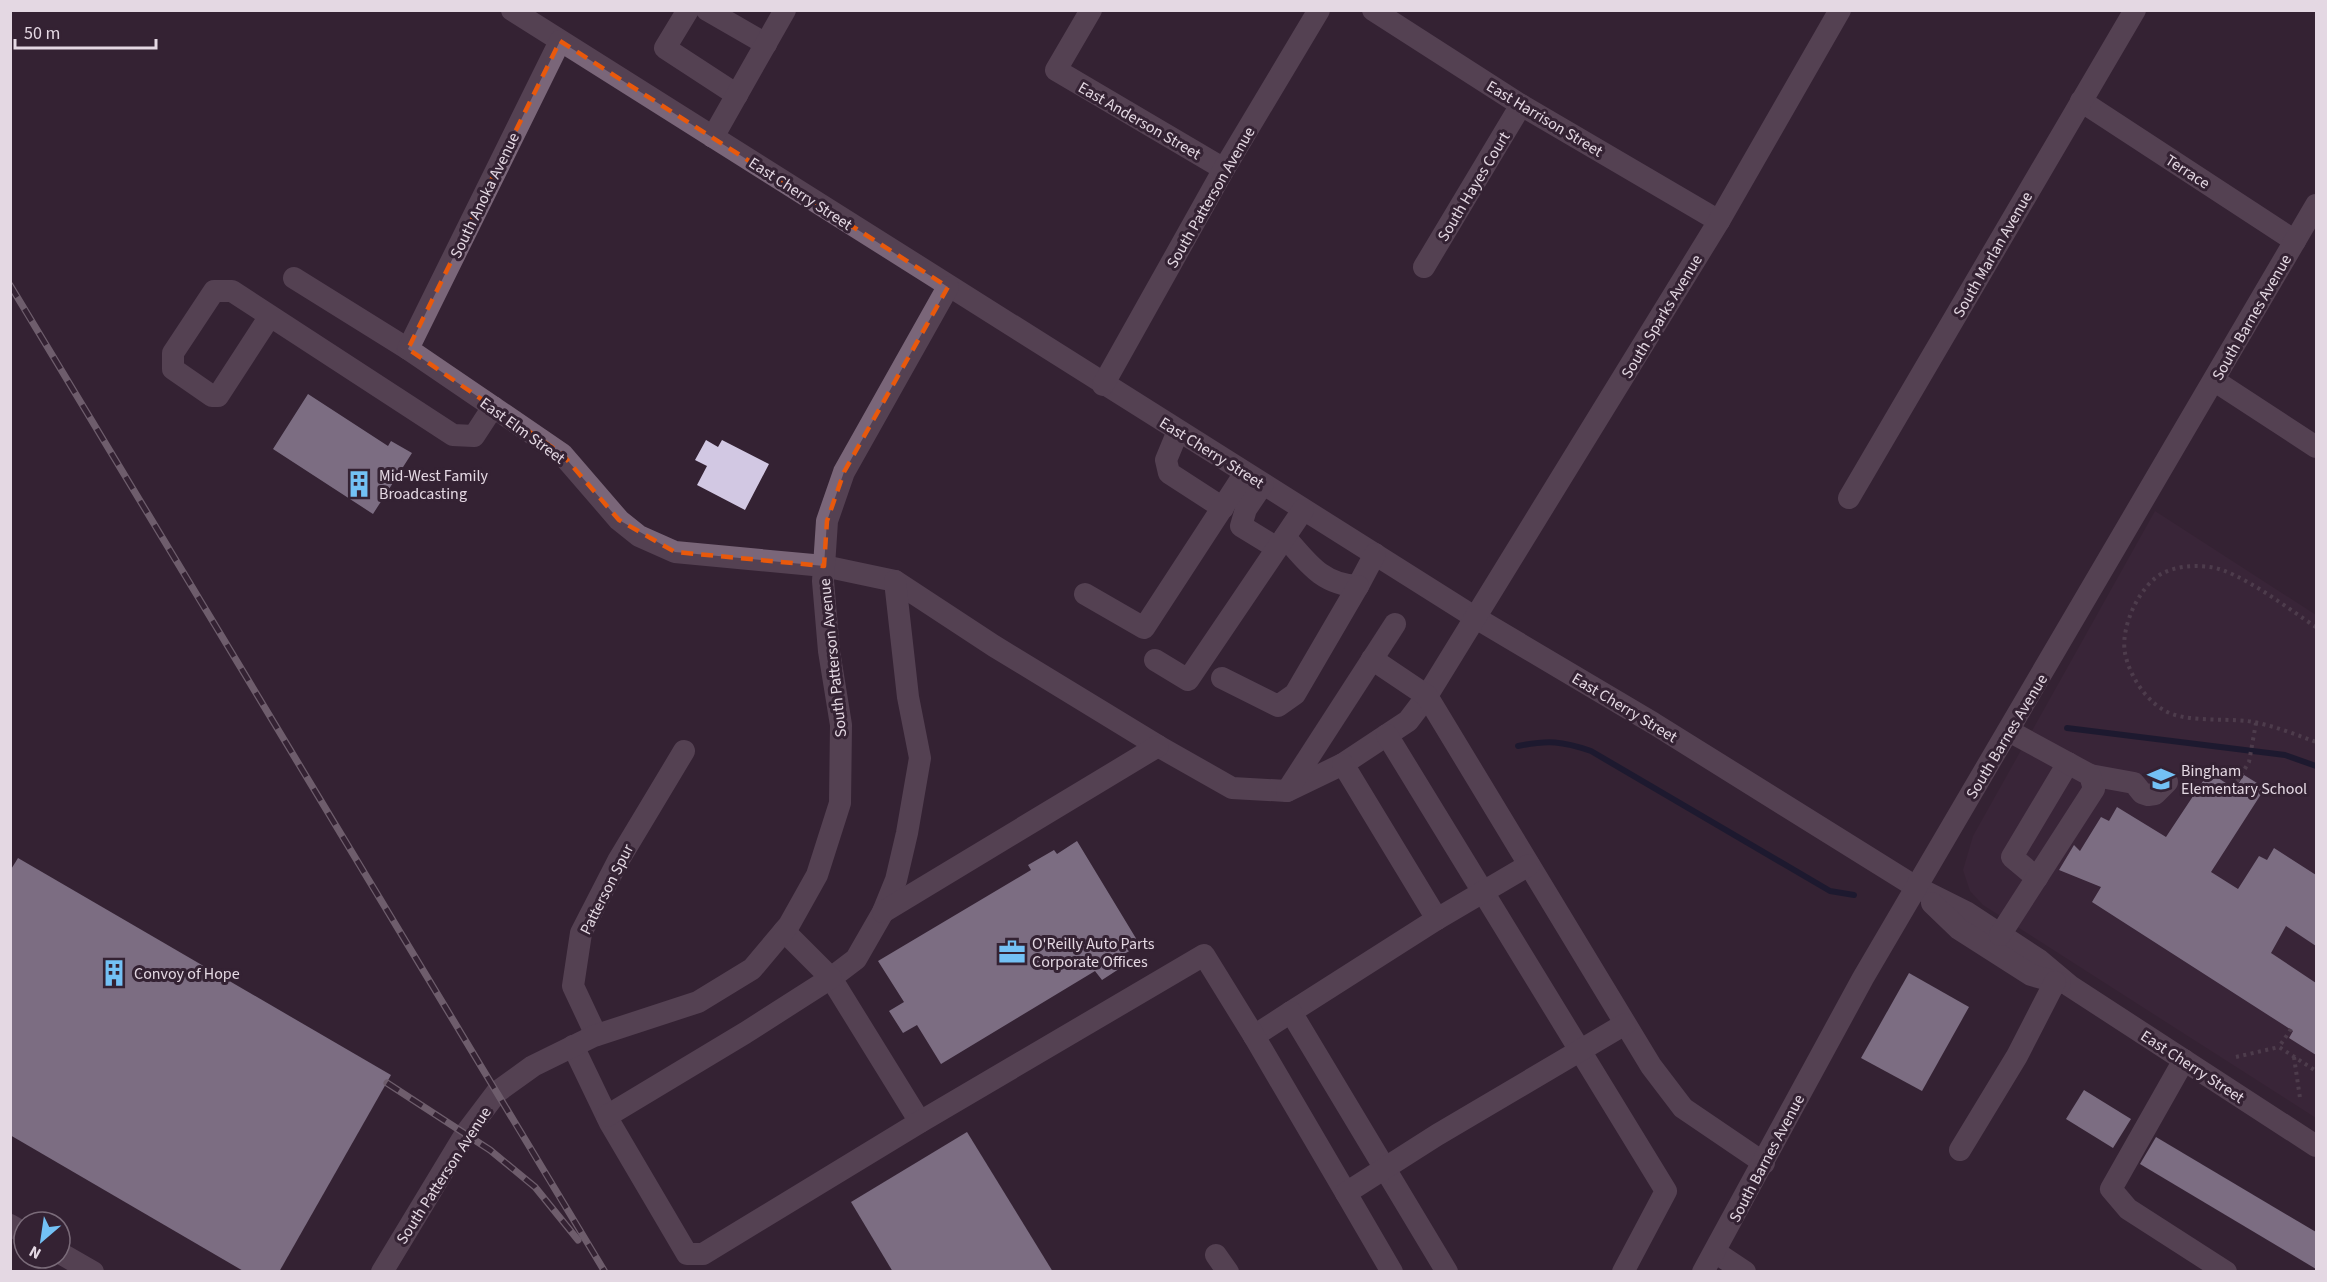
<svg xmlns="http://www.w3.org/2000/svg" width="2327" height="1282" font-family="'Source Sans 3',sans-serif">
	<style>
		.built { fill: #3f283e }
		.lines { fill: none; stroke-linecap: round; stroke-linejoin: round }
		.stream { stroke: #020f2a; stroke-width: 6 }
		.building { fill: #d2c8e3 }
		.path { stroke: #6c5c6b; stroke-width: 4; stroke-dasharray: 3 4.5; stroke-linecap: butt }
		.minor { stroke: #7a6679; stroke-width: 22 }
		.rail-casing { stroke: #b3a5b2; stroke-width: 7 }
		.rail { stroke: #342233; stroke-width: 4.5; stroke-dasharray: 14; stroke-linecap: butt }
		.marked { fill: none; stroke: #e8590c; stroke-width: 4.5; stroke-dasharray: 12 8; stroke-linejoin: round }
		.labels { text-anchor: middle; stroke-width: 6; stroke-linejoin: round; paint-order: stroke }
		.street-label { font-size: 16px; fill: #e4d8e3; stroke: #342233 }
		.poi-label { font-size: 16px; fill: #e4d8e3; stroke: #342233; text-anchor: start }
	</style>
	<rect width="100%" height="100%" fill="#342233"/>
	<!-- built -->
	<path class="built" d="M2155,511L2316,615V1118L1983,905L1970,891L1963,870L1973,836Z"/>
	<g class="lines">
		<!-- stream -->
		<g class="stream">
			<path d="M2067,728L2285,755L2316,766"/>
			<path d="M1518,746C1548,740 1562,741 1591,751L1830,891L1854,895"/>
		</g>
	</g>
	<!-- building -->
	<g class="building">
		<path d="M308,394L388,446L391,441L412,453L373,514L273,449Z"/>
		<path d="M706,440L718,447L722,440L769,464L745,510L697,485L707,466L695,460Z"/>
		<path d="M2209,772L2235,789L2244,775L2265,788L2211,872L2238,889L2259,856L2267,860L2274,848L2316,875V946L2286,926L2271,953L2316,983V1055L2289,1038L2293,1031L2092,902L2101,887L2059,870L2074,845L2080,851L2101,817L2109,821L2117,807L2166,837Z"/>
		<path d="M1077,841L1140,945L1117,958L1122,967L1102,980L1095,971L941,1064L917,1025L903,1033L889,1011L904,1002L878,961L1031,870L1028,865L1054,850L1057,854Z"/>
		<path d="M18,858L391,1075L279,1272H245L10,1135V871Z"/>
		<path d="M1909,973L1969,1007L1922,1091L1861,1058Z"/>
		<path d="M2084,1090L2131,1119L2113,1148L2066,1119Z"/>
		<path d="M967,1132L1053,1272H893L851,1202Z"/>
		<path d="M2156,1137L2316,1232V1269L2140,1164Z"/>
	</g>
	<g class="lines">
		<!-- path -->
		<g class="path">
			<path d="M2316,627C2290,610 2240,571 2210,567C2195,565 2179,566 2165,572C2140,583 2120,627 2125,653C2129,674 2144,698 2162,709C2183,723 2222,718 2247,721C2270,724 2294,734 2316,742"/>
			<path d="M2233,788L2249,762L2256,723"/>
			<path d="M2291,1029L2279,1047L2316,1071"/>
			<path d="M2236,1057L2279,1047"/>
			<path d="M2294,1057L2300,1098"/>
		</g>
		<!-- minor -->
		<g class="minor">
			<path d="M512,10L1476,618L1653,723L1916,887L1966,912L2039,960L2070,986L2316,1146"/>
			<path d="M688,10L665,48L737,95"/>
			<path d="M707,10L766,44"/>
			<path d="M1091,10L1056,70L1224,169"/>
			<path d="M1373,10L1521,105L1719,221"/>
			<path d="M2081,101L2295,241"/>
			<path d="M713,137L785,10"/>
			<path d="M1424,267L1521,105"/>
			<path d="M294,278L408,349L562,454L619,520L639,536L675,552L824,566L895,581L994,646L1158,746L1232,788L1287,791L1343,764L1408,721L1427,696L1719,221L1840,10"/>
			<path d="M270,316L218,396H212L173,369V353L214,291H232L453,435L474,436L493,407"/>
			<path d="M408,349L560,41"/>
			<path d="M2215,381L2316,447"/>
			<path d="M1103,385L1224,169L1319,10"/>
			<path d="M1178,431L1166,460L1169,473L1223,508"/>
			<path d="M1263,484L1246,509L1241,526L1277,548"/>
			<path d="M1849,498L2135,10"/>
			<path d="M1285,537C1307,562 1322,585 1358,586L1375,554"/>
			<path d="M895,581L908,697L920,758L907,833L896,880L883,912L856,959L831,978L920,1122"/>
			<path d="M1085,594L1144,628L1245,473"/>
			<path d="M1372,659L1427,696L1651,1066L1683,1108L1764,1163"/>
			<path d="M1155,660L1188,680L1303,510"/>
			<path d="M1222,678L1278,706L1295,694L1358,586"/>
			<path d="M1387,735L1666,1191L1623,1272"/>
			<path d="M1343,764L1437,919"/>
			<path d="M2090,775L2134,783L2142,793L2148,795L2155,794L2167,782"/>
			<path d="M1287,791L1395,624"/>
			<path d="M2037,878L2012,857L2068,763"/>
			<path d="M1932,903L1959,929L2031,975L2060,983"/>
			<path d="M883,912L1158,746"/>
			<path d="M2000,935L2094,789L2090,775L2009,731"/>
			<path d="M1291,1012L1437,919L1529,865"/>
			<path d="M596,1035L573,986L581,933L618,861L684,751"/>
			<path d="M1254,1036L1291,1012L1447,1272"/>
			<path d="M573,1046L610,1123L687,1254H703L920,1122L1204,955L1254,1036L1346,1193"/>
			<path d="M2184,1060L2111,1189L2128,1209L2226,1272"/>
			<path d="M607,1116L745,1033L831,978L784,931"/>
			<path d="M1960,1150L2017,1056L2055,982"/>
			<path d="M10,1225L24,1233"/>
			<path d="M1715,1252L1745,1272"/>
			<path d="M60,1253L93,1272"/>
			<path d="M1216,1255L1228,1272"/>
			<path d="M382,1272L466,1133L497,1092L533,1066L594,1036L698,1002L752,969L789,925L817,875L840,803L841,725L829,651L823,581L827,521L844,472L948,287"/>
			<path d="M1392,1272L1346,1193L1437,1135L1625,1024"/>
			<path d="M1703,1272L1863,978L2316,205"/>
		</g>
		<defs>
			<g id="rail">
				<path d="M10,285L605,1272"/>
				<path d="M387,1083L490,1150L535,1187L578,1240"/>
			</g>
		</defs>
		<!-- rail casing -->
		<use href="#rail" class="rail-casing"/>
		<!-- rail -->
		<use href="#rail" class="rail"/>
	</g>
	<!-- marked area -->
	<path d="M0 0H2327V1282H0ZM560,41L948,287L844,472L827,521L824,566L675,552L619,520L562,454L408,349Z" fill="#342233" fill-opacity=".55" fill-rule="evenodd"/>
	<path class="marked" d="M560,41L948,287L844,472L827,521L824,566L675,552L619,520L562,454L408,349Z"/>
	<!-- icons -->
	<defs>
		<symbol id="building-bare" viewBox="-9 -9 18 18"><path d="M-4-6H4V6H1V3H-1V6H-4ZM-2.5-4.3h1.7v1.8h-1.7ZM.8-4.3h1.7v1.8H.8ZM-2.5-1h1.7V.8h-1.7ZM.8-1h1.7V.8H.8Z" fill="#73c1f5" stroke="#342233" stroke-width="2.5" paint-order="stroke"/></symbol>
		<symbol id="school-bare" viewBox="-9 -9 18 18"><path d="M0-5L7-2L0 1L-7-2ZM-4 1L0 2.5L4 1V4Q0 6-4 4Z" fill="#73c1f5" stroke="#342233" stroke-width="2.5" paint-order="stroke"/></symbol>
		<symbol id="office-bare" viewBox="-9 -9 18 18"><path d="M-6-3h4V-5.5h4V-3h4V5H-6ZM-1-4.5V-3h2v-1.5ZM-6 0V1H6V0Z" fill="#73c1f5" stroke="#342233" stroke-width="2.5" paint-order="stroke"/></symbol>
	</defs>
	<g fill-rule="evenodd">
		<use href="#building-bare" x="340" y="465" width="38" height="38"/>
		<use href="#school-bare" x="2142" y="760" width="38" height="38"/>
		<use href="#office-bare" x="993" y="933" width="38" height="38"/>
		<use href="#building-bare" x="95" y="954" width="38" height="38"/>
	</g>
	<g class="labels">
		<!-- street labels -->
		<g class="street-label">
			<text transform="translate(1545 118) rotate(31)" y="6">East Harrison Street</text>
			<text transform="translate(1140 120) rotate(30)" y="6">East Anderson Street</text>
			<text transform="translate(2188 171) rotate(33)" y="6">Terrace</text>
			<text transform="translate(1473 186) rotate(-59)" y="6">South Hayes Court</text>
			<text transform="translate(801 193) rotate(33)" y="6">East Cherry Street</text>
			<text transform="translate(484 195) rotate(-64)" y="6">South Anoka Avenue</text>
			<text transform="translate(1210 197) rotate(-60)" y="6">South Patterson Avenue</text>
			<text transform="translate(1992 254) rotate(-60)" y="6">South Marlan Avenue</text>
			<text transform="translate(1661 316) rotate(-59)" y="6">South Sparks Avenue</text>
			<text transform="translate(2251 317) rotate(-60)" y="6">South Barnes Avenue</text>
			<text transform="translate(523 430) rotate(36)" y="6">East Elm Street</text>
			<text transform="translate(1212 452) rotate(32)" y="6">East Cherry Street</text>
			<text transform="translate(832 658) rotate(-96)" y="6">South Patterson Avenue</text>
			<text transform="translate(1625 707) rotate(31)" y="6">East Cherry Street</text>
			<text transform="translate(2006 736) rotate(-59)" y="6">South Barnes Avenue</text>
			<text transform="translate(606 889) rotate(-63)" y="6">Patterson Spur</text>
			<text transform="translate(2193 1066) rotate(33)" y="6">East Cherry Street</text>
			<text transform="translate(1766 1158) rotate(-62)" y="6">South Barnes Avenue</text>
			<text transform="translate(443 1175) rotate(-57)" y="6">South Patterson Avenue</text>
		</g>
		<!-- poi labels -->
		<g class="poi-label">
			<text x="379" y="481">Mid-West Family<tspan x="379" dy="18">Broadcasting</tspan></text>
			<text x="2181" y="776">Bingham<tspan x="2181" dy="18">Elementary School</tspan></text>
			<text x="1032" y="949">O'Reilly Auto Parts<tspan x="1032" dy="18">Corporate Offices</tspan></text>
			<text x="134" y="979">Convoy of Hope</text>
		</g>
	</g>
	<!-- border -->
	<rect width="2327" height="1282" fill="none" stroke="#e4d8e3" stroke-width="24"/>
	<!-- north arrow -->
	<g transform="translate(42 1240) rotate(209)"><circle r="28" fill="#342233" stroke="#7a6b79" stroke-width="1.5"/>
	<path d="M0-4.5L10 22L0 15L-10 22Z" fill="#73c1f5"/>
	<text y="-9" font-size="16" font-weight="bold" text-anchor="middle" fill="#e4d8e3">N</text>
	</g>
	<!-- scale -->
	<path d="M15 39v9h141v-9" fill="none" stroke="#e4d8e3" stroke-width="3"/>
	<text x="24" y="39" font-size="18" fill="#e4d8e3" stroke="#342233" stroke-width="4.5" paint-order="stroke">50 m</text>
</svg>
